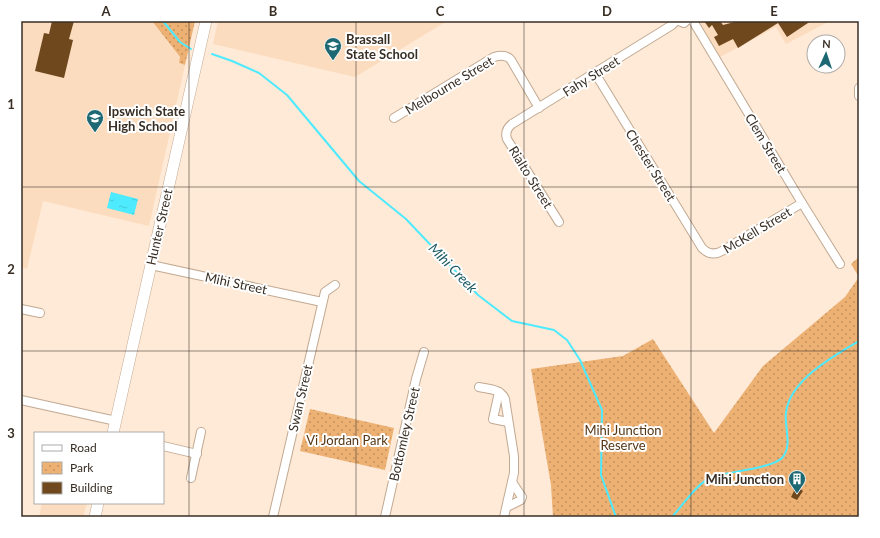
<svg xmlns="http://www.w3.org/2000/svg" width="880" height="538" font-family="Lato,sans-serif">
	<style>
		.built { fill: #fcdcbe }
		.park { fill: url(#park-dots) }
		.water { fill: url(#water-ripples) }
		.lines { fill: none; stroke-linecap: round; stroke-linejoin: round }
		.stream { stroke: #4eeafd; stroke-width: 2 }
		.building { fill: #6f481e }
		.street-casing { stroke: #c1a992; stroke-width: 10 }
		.secondary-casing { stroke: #c1a992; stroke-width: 12 }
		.street { stroke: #fff; stroke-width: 8 }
		.secondary { stroke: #fff; stroke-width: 11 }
		.grid { fill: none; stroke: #382e24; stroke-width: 1; stroke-opacity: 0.55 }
		.labels { text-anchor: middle; stroke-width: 4; stroke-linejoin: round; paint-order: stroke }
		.poi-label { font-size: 13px; font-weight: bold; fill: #382e24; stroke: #fff; text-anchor: start }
		.street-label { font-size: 13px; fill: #382e24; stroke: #fff }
		.park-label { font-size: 13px; fill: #553615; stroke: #fff }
		.water-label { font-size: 14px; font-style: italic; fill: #1c5c64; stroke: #fff }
		.neatline { fill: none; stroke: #382e24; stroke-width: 1.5 }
		.grid-label { font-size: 13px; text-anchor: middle; font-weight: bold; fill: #382e24 }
	</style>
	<defs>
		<pattern id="park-dots" width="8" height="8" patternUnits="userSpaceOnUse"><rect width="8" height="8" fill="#eeb174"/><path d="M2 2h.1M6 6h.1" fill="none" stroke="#c2905f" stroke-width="1.8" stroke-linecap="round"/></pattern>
		<pattern id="water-ripples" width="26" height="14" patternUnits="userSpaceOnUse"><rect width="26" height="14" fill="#4eeafd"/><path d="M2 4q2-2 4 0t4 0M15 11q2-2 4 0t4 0" fill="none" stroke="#45c9d9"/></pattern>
	</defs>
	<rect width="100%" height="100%" fill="#ffead7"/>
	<!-- built -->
	<g class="built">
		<path d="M21,21H152L180,58L179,63L185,65L149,226L43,201L27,269L21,267Z"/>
		<path d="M218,21H447L355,77L213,44Z"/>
		<path d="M699,21H830L786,44L776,27L720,57Z"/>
		<path d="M42,503H87L83,517H39Z"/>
	</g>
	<!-- park -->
	<g class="park">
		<path d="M152,21H195L185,65L179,63L180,57Z"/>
		<path d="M859,257V517H553L551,485L531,369L623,356L653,339L714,433L763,366L845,297L859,277L851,264Z"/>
		<path d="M310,409L394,428L385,470L300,451Z"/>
	</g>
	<!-- water -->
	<path class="water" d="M111,192L138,199L134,215L107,208Z"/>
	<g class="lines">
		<!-- stream -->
		<g class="stream">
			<path d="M163,21L180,42L191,49"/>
			<path d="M212,54L232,61L259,73L287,95L359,181L406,219L478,295L512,321L554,330L567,340L580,360L602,410L601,475L616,517"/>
			<path d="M672,517C684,504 696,484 713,476C716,475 721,475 724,474C738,471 773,467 782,458C793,446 784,427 786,413C789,381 833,356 859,341"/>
		</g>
	</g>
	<!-- building -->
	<g class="building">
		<path d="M52,21H74L69,39L73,40L64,78L35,71L44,33L49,34Z"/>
		<path d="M704,21H720L723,25L738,21H811L787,37L778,23L738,48L733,39L719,46L714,37L718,35L712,25L709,28Z"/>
		<path d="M796,487L803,491L797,500L791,497Z"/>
	</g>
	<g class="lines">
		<defs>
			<g id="street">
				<path d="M679,21L684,23L686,21"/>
				<path d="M693,21L802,203L840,264"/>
				<path d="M595,73L702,248C708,254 715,255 722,251L802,203"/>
				<path d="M859,88V96"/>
				<path d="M394,118L494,57C501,55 507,55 511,60L539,108"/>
				<path d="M559,222L507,139C505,133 507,128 512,124L672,25L676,21"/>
				<path d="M151,265L322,302"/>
				<path d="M21,309L40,313"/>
				<path d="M479,387C488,389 501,389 505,399L514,456V473L504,517"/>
				<path d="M499,392L493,419L508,422"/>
				<path d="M21,400L116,421"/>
				<path d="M163,446L197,454"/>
				<path d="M191,478L201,432"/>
				<path d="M507,507L521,500L522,497L512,482"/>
				<path d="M273,517L325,292L335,285"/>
				<path d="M385,517L416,379L424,352"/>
			</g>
			<g id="secondary">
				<path d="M113,433L206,21"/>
				<path d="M95,517L98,503"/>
			</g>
		</defs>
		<!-- street casing -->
		<use href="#street" class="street-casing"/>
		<!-- secondary casing -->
		<use href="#secondary" class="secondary-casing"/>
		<!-- street -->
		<use href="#street" class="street"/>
		<!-- secondary -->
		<use href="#secondary" class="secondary"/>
	</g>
	<!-- grid -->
	<path class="grid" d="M189,21V517M356,21V517M524,21V517M691,21V517M21,187H859M21,351H859"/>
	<!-- icons -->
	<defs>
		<symbol id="school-pin" viewBox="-11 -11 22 30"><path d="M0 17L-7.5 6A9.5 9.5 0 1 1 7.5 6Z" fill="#1d6872" stroke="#fff"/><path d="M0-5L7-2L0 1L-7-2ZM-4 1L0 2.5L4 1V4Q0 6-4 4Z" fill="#fff"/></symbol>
		<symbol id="building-pin" viewBox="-11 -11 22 30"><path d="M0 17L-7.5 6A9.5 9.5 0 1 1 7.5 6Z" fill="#1d6872" stroke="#fff"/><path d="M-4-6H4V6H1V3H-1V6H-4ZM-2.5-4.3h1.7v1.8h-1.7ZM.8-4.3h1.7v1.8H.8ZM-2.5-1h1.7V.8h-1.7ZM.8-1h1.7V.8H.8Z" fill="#fff"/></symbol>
	</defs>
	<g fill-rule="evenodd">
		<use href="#school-pin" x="323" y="36" width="20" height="27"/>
		<use href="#school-pin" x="85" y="108" width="20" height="27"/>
		<use href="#building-pin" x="787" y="469" width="20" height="27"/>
	</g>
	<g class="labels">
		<!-- poi labels -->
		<g class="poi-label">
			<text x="346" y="44">Brassall<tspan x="346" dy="15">State School</tspan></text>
			<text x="108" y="116">Ipswich State<tspan x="108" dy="15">High School</tspan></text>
			<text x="784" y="484" text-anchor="end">Mihi Junction</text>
		</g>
		<!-- street labels -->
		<g class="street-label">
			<text transform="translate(591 76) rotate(-32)" y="5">Fahy Street</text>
			<text transform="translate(449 85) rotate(-31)" y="5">Melbourne Street</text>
			<text transform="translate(766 143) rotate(59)" y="5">Clem Street</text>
			<text transform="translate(651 165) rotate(58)" y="5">Chester Street</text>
			<text transform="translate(531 177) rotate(58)" y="5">Rialto Street</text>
			<text transform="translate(159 227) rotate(-77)" y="5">Hunter Street</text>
			<text transform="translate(757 230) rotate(-31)" y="5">McKell Street</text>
			<text transform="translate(236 283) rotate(12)" y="5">Mihi Street</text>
			<text transform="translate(300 398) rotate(-77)" y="5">Swan Street</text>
			<text transform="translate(404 434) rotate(-77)" y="5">Bottomley Street</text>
		</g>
		<!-- park labels -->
		<g class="park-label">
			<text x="623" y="435">Mihi Junction<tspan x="623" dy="15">Reserve</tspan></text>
			<text x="347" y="445">Vi Jordan Park</text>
		</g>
		<!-- water labels -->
		<g class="water-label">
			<text transform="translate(453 268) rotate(46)" y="5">Mihi Creek</text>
		</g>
	</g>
	<!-- border -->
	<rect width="880" height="538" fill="none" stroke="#ffffff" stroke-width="44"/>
	<!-- legend -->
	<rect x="34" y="432" width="130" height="72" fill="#ffffff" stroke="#afaba7"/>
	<rect x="42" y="445" width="20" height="6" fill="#ffffff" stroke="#afaba7"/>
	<text x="70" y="452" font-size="12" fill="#382e24">Road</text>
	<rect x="42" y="462" width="20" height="12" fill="url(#park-dots)" stroke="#afaba7"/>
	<text x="70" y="472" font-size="12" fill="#382e24">Park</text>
	<rect x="42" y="482" width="20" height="12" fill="#6f481e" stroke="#afaba7"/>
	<text x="70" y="492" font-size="12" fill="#382e24">Building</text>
	<!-- north arrow -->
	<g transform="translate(826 54) rotate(3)"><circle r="19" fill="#ffffff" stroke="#afaba7"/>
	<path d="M0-3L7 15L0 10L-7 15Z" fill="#1d6872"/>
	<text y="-6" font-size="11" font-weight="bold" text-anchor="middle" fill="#382e24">N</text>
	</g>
	<rect x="22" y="22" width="836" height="494" class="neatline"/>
	<g class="grid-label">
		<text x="106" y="16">A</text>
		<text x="273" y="16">B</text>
		<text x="440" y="16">C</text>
		<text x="607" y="16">D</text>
		<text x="774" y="16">E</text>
		<text x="11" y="109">1</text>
		<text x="11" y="274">2</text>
		<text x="11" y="438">3</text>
	</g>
</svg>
